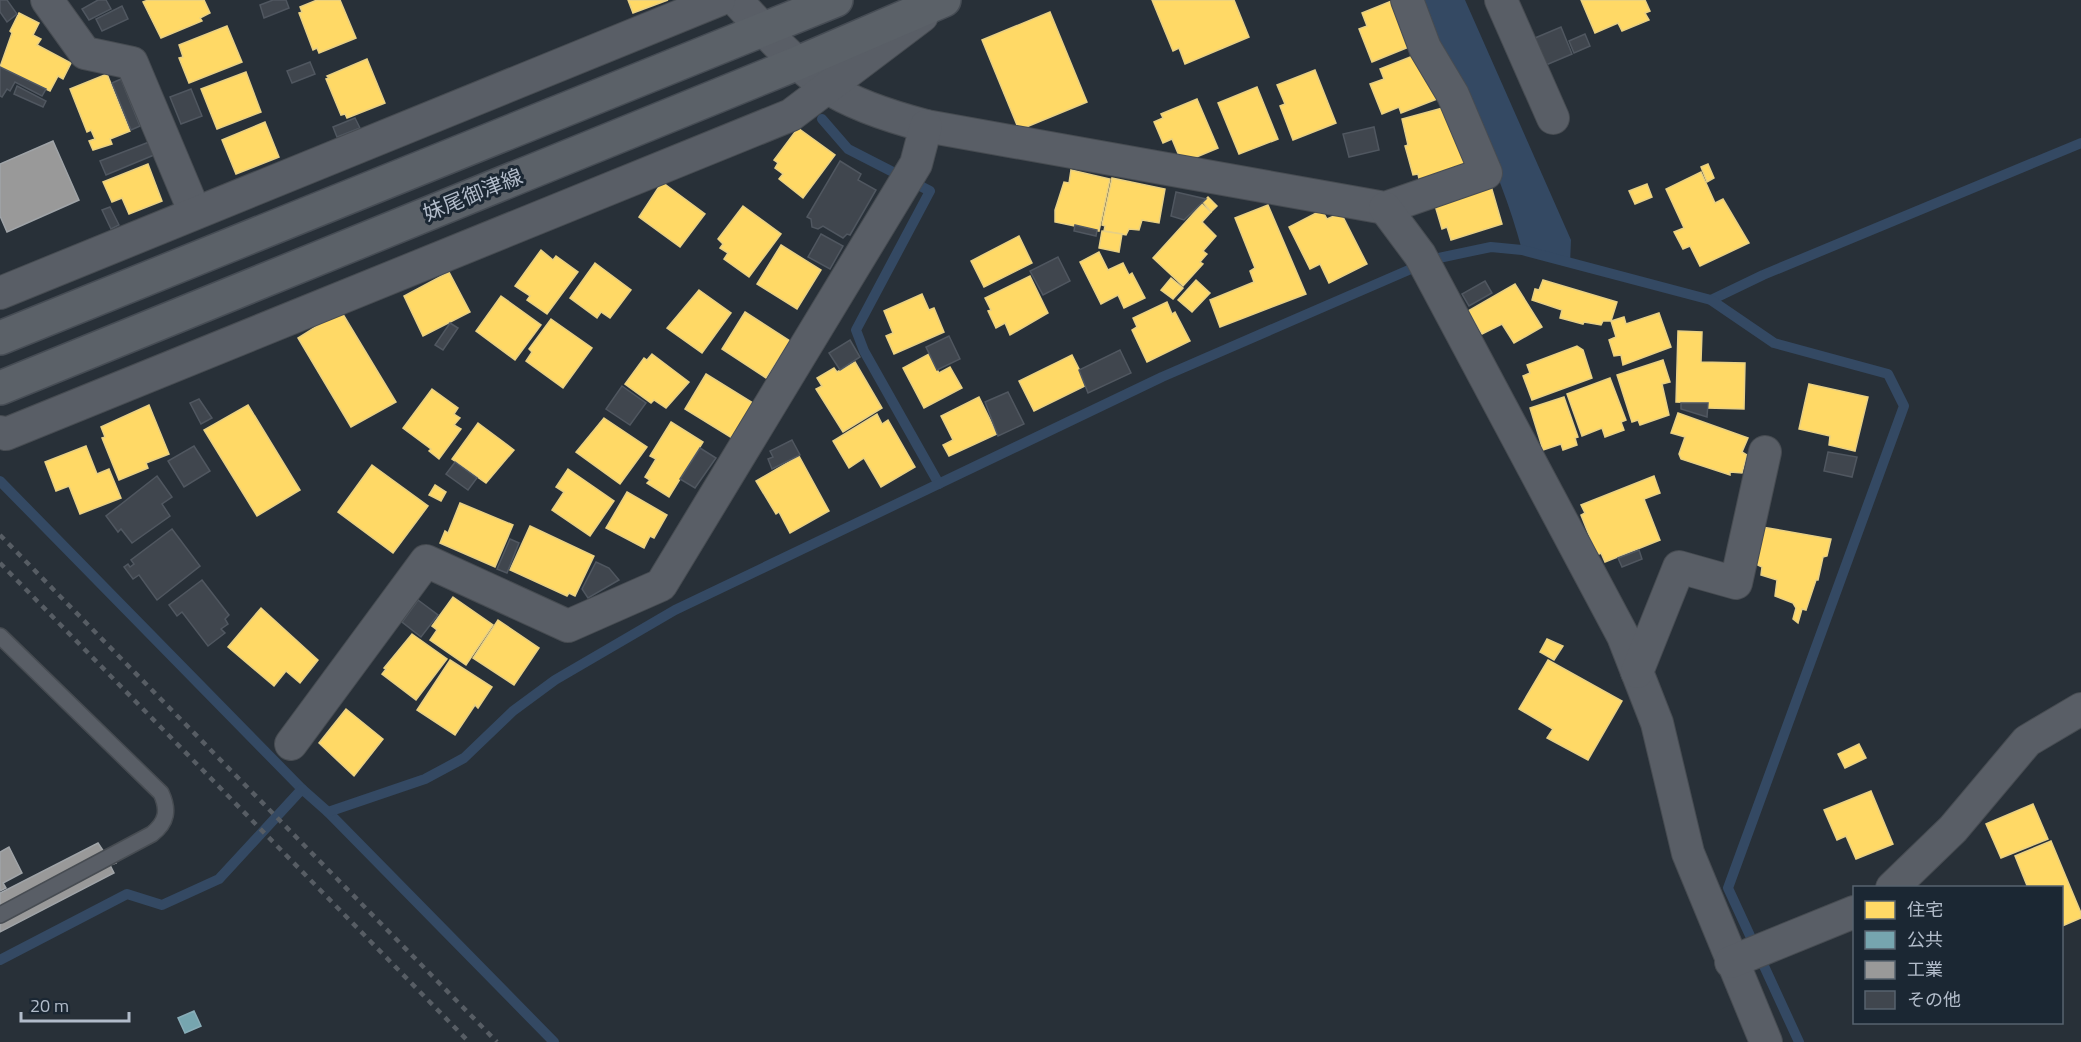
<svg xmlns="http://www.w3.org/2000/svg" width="2081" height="1042" font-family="'Titillium Web','Noto Sans JP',sans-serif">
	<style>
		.water { fill: #344963 }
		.homes { fill: #ffd966; stroke: #e8d084; stroke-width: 1.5 }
		.public { fill: #76a5af; stroke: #88acb7; stroke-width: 1.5 }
		.industry { fill: #999; stroke: #a0a4a8; stroke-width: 1.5 }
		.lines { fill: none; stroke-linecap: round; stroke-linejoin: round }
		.stream { stroke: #344963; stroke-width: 10 }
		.building { fill: #40464e; stroke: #505760; stroke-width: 1.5 }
		.service-casing { stroke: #474c52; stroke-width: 18 }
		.minor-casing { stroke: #474c52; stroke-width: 34 }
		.primary-casing { stroke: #464c54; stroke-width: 36 }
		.service { stroke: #595e66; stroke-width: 15 }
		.minor { stroke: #595e66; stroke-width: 32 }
		.primary { stroke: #5b6168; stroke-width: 33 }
		.rail { stroke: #575d64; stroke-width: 4.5; stroke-dasharray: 6 6; stroke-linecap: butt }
		.labels { text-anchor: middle; stroke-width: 6; stroke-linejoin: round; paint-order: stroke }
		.street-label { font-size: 21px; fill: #b2bcca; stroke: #1b2733 }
	</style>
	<rect width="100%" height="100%" fill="#283038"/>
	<!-- water -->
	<path class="water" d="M1416,0H1465L1571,240L1570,264L1522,250C1499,163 1455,81 1416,0Z"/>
	<!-- homes -->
	<g class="homes">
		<path d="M148,0H204L210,13L200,18L202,21L161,38L143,2Z"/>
		<path d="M317,0H340L356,38L319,53L317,48L313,50L299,13L302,12L300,7Z"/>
		<path d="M628,0H668L633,13Z"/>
		<path d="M1152,0H1234L1249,37L1185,64L1179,48L1173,51Z"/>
		<path d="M1394,0L1416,44L1372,62L1359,29L1367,26L1362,13Z"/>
		<path d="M1581,0H1645L1650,11L1645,13L1649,20L1622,31L1618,23L1595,33Z"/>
		<path d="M1050,12L1087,102L1019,130L982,40Z"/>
		<path d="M19,13L39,23L33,35L41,39L37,45L71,63L63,79L58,76L50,91L0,67L12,33L10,31Z"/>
		<path d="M227,26L242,62L189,83L179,58L183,57L179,45Z"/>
		<path d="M1418,54L1442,97L1401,113L1399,107L1382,114L1370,84L1384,79L1380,69Z"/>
		<path d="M367,59L385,103L347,118L345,114L341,115L326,79L329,78L327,76Z"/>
		<path d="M1315,70L1336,123L1293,140L1280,106L1285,104L1277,85Z"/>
		<path d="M246,72L261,112L217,129L201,89Z"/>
		<path d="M107,74L130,131L110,139L112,144L93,150L89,141L95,139L91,130L87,132L70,89Z"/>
		<path d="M1257,87L1278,139L1239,154L1218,103Z"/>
		<path d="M1197,99L1218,148L1182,163L1172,139L1163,143L1154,122L1163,118L1161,114Z"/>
		<path d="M1450,106L1466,166L1419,179L1418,174L1413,175L1405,146L1408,145L1402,119Z"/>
		<path d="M265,122L279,157L236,174L222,140Z"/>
		<path d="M798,128L835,155L803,198L779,179L783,174L775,168L778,163L774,160Z"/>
		<path d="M148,164L162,201L129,214L122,198L112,202L103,182Z"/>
		<path d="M1708,164L1714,178L1707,182L1701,167Z"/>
		<path d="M1071,170L1110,179L1099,231L1055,222V210L1064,182L1069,183Z"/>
		<path d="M1701,172L1715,203L1723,199L1749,243L1700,266L1690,246L1683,249L1674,232L1684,228L1666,189Z"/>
		<path d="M1112,178L1165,189L1159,223L1142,220L1139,230L1129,229L1126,235L1104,231L1105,226L1102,225Z"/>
		<path d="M662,182L705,214L680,247L639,217Z"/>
		<path d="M1647,184L1652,197L1635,204L1629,191Z"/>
		<path d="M1491,186L1502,224L1451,240L1447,227L1442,229L1434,202Z"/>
		<path d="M1208,197L1217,206L1211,212L1203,202Z"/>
		<path d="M1202,204L1211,212L1202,222L1216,236L1203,251L1207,254L1200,262L1203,264L1183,286L1153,258Z"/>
		<path d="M1268,205L1306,294L1220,327L1210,300L1254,282L1250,271L1255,268L1235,218Z"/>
		<path d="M743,206L781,234L749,277L724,259L728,253L720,248L723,244L718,239Z"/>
		<path d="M1322,210L1327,219L1341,213L1367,264L1329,283L1320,264L1310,269L1289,227Z"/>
		<path d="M1102,231L1122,234L1119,252L1099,248Z"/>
		<path d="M1019,236L1032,263L984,287L971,261Z"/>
		<path d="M781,245L821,270L797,309L757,284Z"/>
		<path d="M541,250L553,260L556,256L578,272L547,314L527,300L530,296L515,286Z"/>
		<path d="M1099,252L1108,270L1123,263L1129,275L1132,273L1145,298L1124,308L1118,295L1101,304L1080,262Z"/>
		<path d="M595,263L631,290L610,318L601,312L597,318L570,298Z"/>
		<path d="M449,272L470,312L423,336L404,296Z"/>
		<path d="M1030,276L1048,313L1010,335L1005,323L996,328L988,311L991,310L985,298Z"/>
		<path d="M1171,278L1183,288L1173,299L1161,290Z"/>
		<path d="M1196,280L1210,293L1192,312L1178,300Z"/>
		<path d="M1543,280L1617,302L1611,321H1603L1601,325L1584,322L1583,324L1560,318L1562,310L1532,300L1535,289L1539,290Z"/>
		<path d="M1515,284L1542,327L1514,343L1502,324L1482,334L1468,311Z"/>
		<path d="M699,290L731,313L702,353L667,328Z"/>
		<path d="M922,294L929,310L934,308L944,332L894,354L886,336L893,333L884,311Z"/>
		<path d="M501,296L541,325L515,360L476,331Z"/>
		<path d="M1167,302L1172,314L1175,312L1190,341L1147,362L1132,330L1137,327L1133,318Z"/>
		<path d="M341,311L396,402L351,427L298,338Z"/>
		<path d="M745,312L790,341L766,378L722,349Z"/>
		<path d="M1659,313L1671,347L1623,365L1621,355L1614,356L1609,340L1616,337L1611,321L1624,317L1626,324Z"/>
		<path d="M551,319L592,348L563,388L526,361L532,352L529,349Z"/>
		<path d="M1678,331L1702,332L1701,362L1745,363L1744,409L1707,408L1708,403L1676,402Z"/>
		<path d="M1577,346L1583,350L1592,378L1532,400L1523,376L1530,373L1527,365Z"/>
		<path d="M652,354L689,382L666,408L654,400L651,403L625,384L644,358L647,360Z"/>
		<path d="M929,354L939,373L950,367L962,388L924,408L903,368Z"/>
		<path d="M1072,355L1087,385L1034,411L1019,381Z"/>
		<path d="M1663,360L1670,382L1662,384L1669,415L1640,425L1638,420L1632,422L1617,375Z"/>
		<path d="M855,362L882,408L843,432L816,389L822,386L817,378L834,368L837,372Z"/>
		<path d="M706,374L753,403L732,438L685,409Z"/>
		<path d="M1610,378L1626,420L1621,422L1624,430L1605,437L1602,428L1582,436L1567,394Z"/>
		<path d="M1809,384L1868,397L1855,451L1829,445L1830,436L1799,429Z"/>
		<path d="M432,389L458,408L454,414L460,418L454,425L461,429L439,459L429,451L431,449L403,428Z"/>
		<path d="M979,397L997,434L949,456L943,445L953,440L941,416Z"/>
		<path d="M1564,397L1578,437L1575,438L1577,445L1563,450L1561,444L1543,450L1530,408Z"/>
		<path d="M149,405L169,454L146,463L148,468L119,480L102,438L105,437L101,427Z"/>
		<path d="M248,405L300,490L257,516L204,430Z"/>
		<path d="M1678,413L1748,438L1742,452L1747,455L1742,473L1730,472V475L1681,459L1679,454L1685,437L1671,433Z"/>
		<path d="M877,414L882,424L888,420L915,467L881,487L864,458L849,468L833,441Z"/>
		<path d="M604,418L647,447L620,484L576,452Z"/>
		<path d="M671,422L703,442L669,497L647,483L650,480L645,477L656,459L650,456Z"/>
		<path d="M478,423L514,450L486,483L452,459Z"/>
		<path d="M86,446L97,474L109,469L121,498L80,514L69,486L56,491L45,462Z"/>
		<path d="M799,456L829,511L790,533L779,512L776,514L756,481Z"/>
		<path d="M372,465L428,506L393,553L338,512Z"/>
		<path d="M568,469L614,501L590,536L552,510L564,492L556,487Z"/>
		<path d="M1654,476L1660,493L1644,499L1660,540L1605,562L1601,553L1597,555L1581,515L1585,513L1581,505Z"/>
		<path d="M435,485L446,492L441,501L429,495Z"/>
		<path d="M627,492L667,515L654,538L650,536L644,548L606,528Z"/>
		<path d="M460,503L513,525L495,567L440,543L445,531L448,533Z"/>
		<path d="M530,526L594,556L575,596L569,593L567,596L510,570Z"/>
		<path d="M1762,527L1831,539L1827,556L1823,557L1818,580H1816L1806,610L1802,609L1798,623L1793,619L1796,608L1793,603L1775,596L1777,580L1761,575L1762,567L1756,564Z"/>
		<path d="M453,597L493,625L466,665L430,640L437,630L432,626Z"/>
		<path d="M261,608L318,660L300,683L286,671L274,686L228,647Z"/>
		<path d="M498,620L539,648L514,685L473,658Z"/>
		<path d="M412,634L447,659L416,700L382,674L386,669L384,668Z"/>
		<path d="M1547,639L1563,646L1554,660L1540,652Z"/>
		<path d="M450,660L492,687L478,708L475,705L455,735L417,710Z"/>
		<path d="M1548,660L1622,701L1588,760L1547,738L1553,729L1519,709Z"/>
		<path d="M346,709L383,739L354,776L319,743Z"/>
		<path d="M1859,744L1866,758L1845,768L1838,754Z"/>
		<path d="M1871,791L1893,844L1856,859L1846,836L1837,840L1824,810Z"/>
		<path d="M2033,804L2048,839L2001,858L1986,824Z"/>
		<path d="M2051,841L2081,913V918L2062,926V888H2028L2015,856Z"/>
	</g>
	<!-- public -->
	<path class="public" d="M194,1011L201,1026L185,1033L178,1018Z"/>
	<!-- industry -->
	<g class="industry">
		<path d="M53,141L79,200L7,232L0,216V164Z"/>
		<path d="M98,843L104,852L109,850L116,863L110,865L114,873L0,932V893Z"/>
		<path d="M9,847L22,873L3,883L6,888L0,891V852Z"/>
	</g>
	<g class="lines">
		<!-- stream -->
		<g class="stream">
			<path d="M822,119L848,149L930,191L856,330L864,351L939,484"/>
			<path d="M1711,300L1763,275L2081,143"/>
			<path d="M0,481L302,789"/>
			<path d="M328,812L554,1042"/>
			<path d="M0,960L127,894L162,905L219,879L302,789L328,812L425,779L464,758L513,711L555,680L675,610L1162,377L1434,259L1491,247L1522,250L1711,300L1774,343L1888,374L1904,406L1728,888L1799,1042"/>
		</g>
	</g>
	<!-- building -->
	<g class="building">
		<path d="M0,0H7L17,14L7,22L0,12Z"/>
		<path d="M98,0H106L111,9L89,20L82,9Z"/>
		<path d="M273,0H286L289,8L264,18L260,5Z"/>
		<path d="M122,6L128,19L102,31L96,19Z"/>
		<path d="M1561,27L1572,54L1546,65L1535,38Z"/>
		<path d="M1585,34L1590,46L1574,53L1569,41Z"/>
		<path d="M310,62L315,74L292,83L287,71Z"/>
		<path d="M0,67L46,89L42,96L15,82L10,91L7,89L2,97L0,96Z"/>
		<path d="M121,79L140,126L131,130L112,83Z"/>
		<path d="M17,86L46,101L43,107L14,94Z"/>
		<path d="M191,89L202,116L181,124L170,97Z"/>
		<path d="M355,118L360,128L337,137L333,127Z"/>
		<path d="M1374,127L1379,150L1349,157L1343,134Z"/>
		<path d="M149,142L154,155L106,175L100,161Z"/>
		<path d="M840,161L861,174L858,180L876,190L850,235L847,234L843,238L823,226L818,229L812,227L811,219L807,217Z"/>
		<path d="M1176,192L1206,199L1184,220L1171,216Z"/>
		<path d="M110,207L119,225L111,229L102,210Z"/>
		<path d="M1075,225L1097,230L1096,236L1074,231Z"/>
		<path d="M821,234L843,246L830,269L808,257Z"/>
		<path d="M1058,257L1070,281L1043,295L1030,271Z"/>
		<path d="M1485,281L1492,293L1469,306L1462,294Z"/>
		<path d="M450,323L458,328L443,350L435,345Z"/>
		<path d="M949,336L960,359L937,370L926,347Z"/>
		<path d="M850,340L860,357L840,370L829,353Z"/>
		<path d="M1120,350L1131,373L1088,393L1079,370Z"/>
		<path d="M622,386L646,403L630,425L606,409Z"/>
		<path d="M1008,392L1024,424L998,436L985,402Z"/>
		<path d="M199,399L212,418L201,424L190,403Z"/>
		<path d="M1681,403H1708L1707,417L1681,409Z"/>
		<path d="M792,440L800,455L772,469L768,459L773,457L770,451Z"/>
		<path d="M194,446L210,471L184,487L168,461Z"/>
		<path d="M700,448L716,458L695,488L680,479Z"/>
		<path d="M1828,452L1857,457L1852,477L1824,471Z"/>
		<path d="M455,462L477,478L468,490L446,474Z"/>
		<path d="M157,476L172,497L162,504L170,516L132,543L121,529L118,532L106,516Z"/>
		<path d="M172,529L200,566L157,600L139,575L133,579L124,567L128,564L130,567L134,564L131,560Z"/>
		<path d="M510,539L519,543L507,573L497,569Z"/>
		<path d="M1639,550L1642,559L1622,567L1618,558Z"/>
		<path d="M596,562L609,568L619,580L588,598L582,589Z"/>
		<path d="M202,580L229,615L225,619L228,624L221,629L225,633L208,646L182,612L177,616L169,605Z"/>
		<path d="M418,600L438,615L421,637L402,622Z"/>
	</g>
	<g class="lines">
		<defs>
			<path id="service" d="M0,636L161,793C169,810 167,822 152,834L0,915"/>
			<g id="minor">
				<path d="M47,0L85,53L132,63L195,213"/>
				<path d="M736,0C764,30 793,63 827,87C852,104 896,118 926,126L1385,208L1486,173L1453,95L1425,48L1407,0"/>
				<path d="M1501,0L1553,118"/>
				<path d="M1385,208L1420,255L1623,636L1657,723L1688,853L1766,1042"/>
				<path d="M0,293L719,0"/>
				<path d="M0,432L6,434L791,115L922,16"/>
				<path d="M1637,672L1679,567L1736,583L1765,452"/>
				<path d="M291,744L426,561L568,626L661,585L916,164L926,126"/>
				<path d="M1892,888L1953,829L2027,741L2081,709"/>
				<path d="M1731,962L1854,912"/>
			</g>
			<g id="primary">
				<path d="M0,338L836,0"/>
				<path d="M0,388L798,63L944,0"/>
			</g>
		</defs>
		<!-- service casing -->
		<use href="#service" class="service-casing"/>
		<!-- minor casing -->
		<use href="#minor" class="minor-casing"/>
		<!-- primary casing -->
		<use href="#primary" class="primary-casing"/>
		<!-- service -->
		<use href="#service" class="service"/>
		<!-- minor -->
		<use href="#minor" class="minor"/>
		<!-- primary -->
		<use href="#primary" class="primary"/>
		<!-- rail -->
		<g class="rail">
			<path d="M0,535L497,1042"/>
			<path d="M0,563L469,1042"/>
		</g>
	</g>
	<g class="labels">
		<!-- street labels -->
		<g class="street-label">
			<text transform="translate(473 195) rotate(-22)" y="7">妹尾御津線</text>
		</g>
	</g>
	<!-- legend -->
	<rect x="1853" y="886" width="210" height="138" fill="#1b2733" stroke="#57636f" stroke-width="1.5"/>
	<rect x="1865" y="901" width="30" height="18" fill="#ffd966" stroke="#57636f" stroke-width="1.5"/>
	<text x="1907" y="916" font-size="18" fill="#b2bcca">住宅</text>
	<rect x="1865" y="931" width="30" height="18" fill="#76a5af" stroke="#57636f" stroke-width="1.5"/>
	<text x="1907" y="946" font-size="18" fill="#b2bcca">公共</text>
	<rect x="1865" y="961" width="30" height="18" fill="#999999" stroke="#57636f" stroke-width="1.5"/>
	<text x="1907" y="976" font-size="18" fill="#b2bcca">工業</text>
	<rect x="1865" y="991" width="30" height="18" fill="#40464e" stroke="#57636f" stroke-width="1.5"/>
	<text x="1907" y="1006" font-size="18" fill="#b2bcca">その他</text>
	<!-- scale -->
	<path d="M21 1012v9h108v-9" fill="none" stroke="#b2bcca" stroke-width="3"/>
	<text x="30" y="1012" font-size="18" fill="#b2bcca" stroke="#1b2733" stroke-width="4.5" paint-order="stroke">20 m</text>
</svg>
